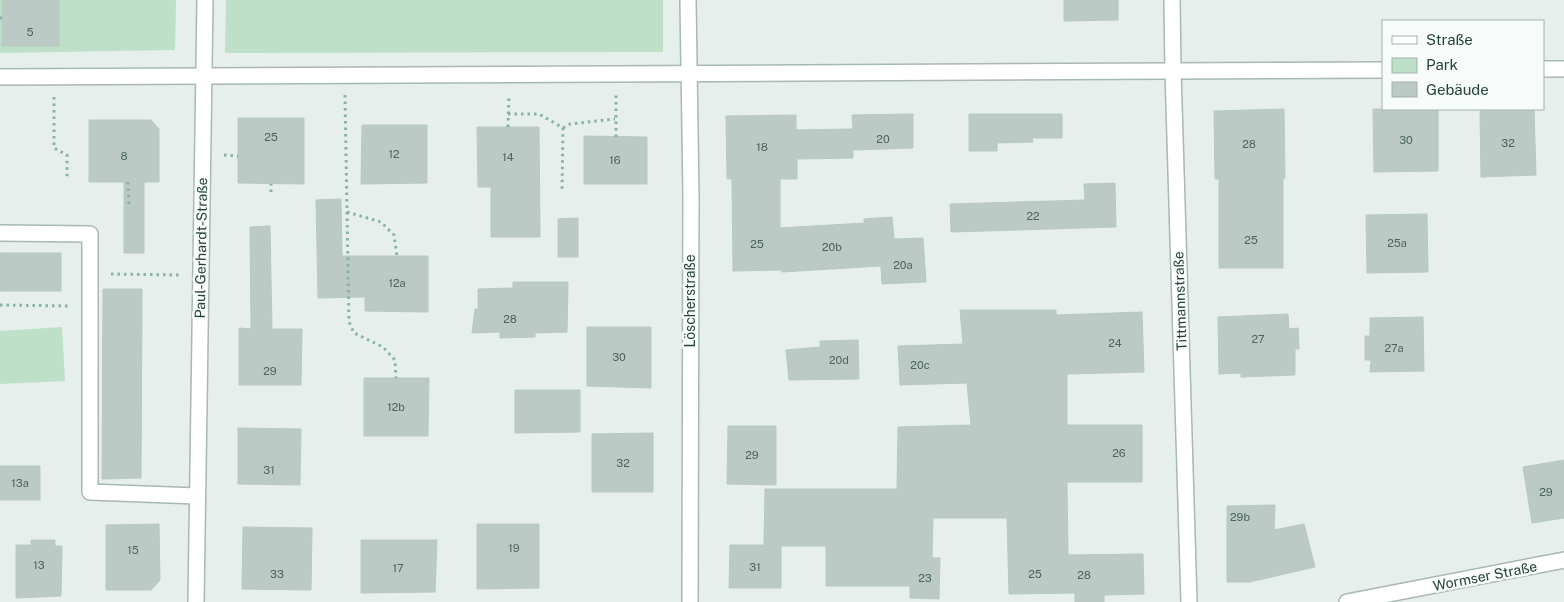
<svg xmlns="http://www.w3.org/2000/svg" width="1564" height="602" font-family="'Public Sans',sans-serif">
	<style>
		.green { fill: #bfe0c8 }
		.building { fill: #bbcac4; stroke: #b8c9c2 }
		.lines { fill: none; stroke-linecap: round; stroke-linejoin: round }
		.minor-casing { stroke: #a8b8b2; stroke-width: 18 }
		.tertiary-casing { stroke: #a8b8b2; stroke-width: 18 }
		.path { stroke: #86b3a5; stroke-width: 3; stroke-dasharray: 2.5 4; stroke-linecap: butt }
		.minor { stroke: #fff; stroke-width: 15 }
		.tertiary { stroke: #fff; stroke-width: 15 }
		.labels { text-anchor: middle; stroke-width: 5; stroke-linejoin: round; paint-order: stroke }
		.number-label { font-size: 11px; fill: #4a645c }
		.street-label { font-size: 14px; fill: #24423a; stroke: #f7fbf9 }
	</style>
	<rect width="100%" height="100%" fill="#e6efeb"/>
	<!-- green -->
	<g class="green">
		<path d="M0,0H176L175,50L0,53Z"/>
		<path d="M226,0H663V52L225,53Z"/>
		<path d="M62,327L65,381L0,384V331Z"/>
	</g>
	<!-- building -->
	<g class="building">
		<rect x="2" y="0" width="57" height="46"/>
		<path d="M1064,0H1118V20L1064,21Z"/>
		<path d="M1284,109L1285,178H1283V268H1219V179H1215L1214,111Z"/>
		<path d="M1373,109H1438V171L1374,172Z"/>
		<path d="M1534,110L1536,175L1481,177L1480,111Z"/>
		<path d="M913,114V148L853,150V158L797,159V179H780V228L864,223V219L892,217L894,239L923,238L926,282L882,284L881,266L782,272V270L733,271L732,179H727L726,116L796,115V130L853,129L852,115Z"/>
		<path d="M969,114H1062V138H1032L1033,142L997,143V151H969Z"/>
		<path d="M238,118H304V184L238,183Z"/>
		<path d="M89,120H151L159,129V182H144V253H124V182H89Z"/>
		<path d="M362,125H427V183L361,184Z"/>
		<path d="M477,127H539L540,237H491V187H478Z"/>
		<path d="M584,136L647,137V184H584Z"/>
		<path d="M1115,183L1116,227L951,232L950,204L1085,200L1084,184Z"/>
		<path d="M341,199L342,256H428V312L365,311V297L318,298L316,200Z"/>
		<path d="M1427,214L1428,272L1367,273L1366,215Z"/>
		<path d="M578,218V257H558V219Z"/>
		<path d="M270,226L272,329H302L301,385H239V328L251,329L250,227Z"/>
		<rect x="0" y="253" width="61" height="38"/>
		<path d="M513,282H568L567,332L535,333V337L500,338V332L472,333L475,309H478V289L513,288Z"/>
		<path d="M103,289H142L141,478L102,479Z"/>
		<path d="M960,310H1056V315L1142,312L1144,372L1067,374V425H1142V482H1067L1068,555L1143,554L1144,594L1104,595V602H1075V593L1009,594L1007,518H933L932,558H940L939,599L910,598V586H826V546H781V588H729L730,545H764L765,489H897L898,427L971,425L967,383L900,385L898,346L963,344Z"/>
		<path d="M1288,314L1289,329L1298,328L1299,349H1295V375L1241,377V373L1219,374L1218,317Z"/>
		<path d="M1423,317L1424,371L1370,372L1371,360H1365V336H1370V318Z"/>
		<path d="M587,327H651V388L587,386Z"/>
		<path d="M858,340L859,379L789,380L786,350L820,347V341Z"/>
		<path d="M364,378H429L428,436H364Z"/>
		<path d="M515,390H580V432L515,433Z"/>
		<path d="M728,426H776V485L727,484Z"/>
		<path d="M238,428L301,429L300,485L238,484Z"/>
		<path d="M653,433V492H592V434Z"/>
		<path d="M1564,460V518L1532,523L1523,467Z"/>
		<rect x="0" y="466" width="40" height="34"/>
		<path d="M1275,505L1274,530L1304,524L1315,567L1250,582H1227V506Z"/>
		<path d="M159,524L160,580L151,590H106V525Z"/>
		<path d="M477,524H539V588L477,589Z"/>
		<path d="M243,527L312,528L311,590L242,589Z"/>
		<path d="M31,540H55V546H62L61,596L16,598V545H31Z"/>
		<path d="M361,540H437L435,592L361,593Z"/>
	</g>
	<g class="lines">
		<defs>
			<g id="minor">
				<path d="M688,0L691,195L690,602"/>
				<path d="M1543,69H1564"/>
				<path d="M0,77L1383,70"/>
				<path d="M0,233L90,234V492L197,496"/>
				<path d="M196,602L205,0"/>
				<path d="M1347,602L1564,560"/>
			</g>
			<path id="tertiary" d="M1172,0L1173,71L1189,602"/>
		</defs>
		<!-- minor casing -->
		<use href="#minor" class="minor-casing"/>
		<!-- tertiary casing -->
		<use href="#tertiary" class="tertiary-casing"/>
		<!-- path -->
		<g class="path">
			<path d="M0,18H2"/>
			<path d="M345,95L347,212L381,222L394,235L397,256"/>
			<path d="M54,97V148L67,155V179"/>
			<path d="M508,114H539L563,128L562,191"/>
			<path d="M508,127L509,95"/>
			<path d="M563,128L570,124L615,119"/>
			<path d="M616,137V94"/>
			<path d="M224,155L238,156"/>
			<path d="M128,182L129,206"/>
			<path d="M271,192V184"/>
			<path d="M347,212L349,322L354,333L383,347L395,360L396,378"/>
			<path d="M111,274L180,275"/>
			<path d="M0,305L69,306"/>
		</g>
		<!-- minor -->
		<use href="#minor" class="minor"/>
		<!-- tertiary -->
		<use href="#tertiary" class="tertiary"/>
	</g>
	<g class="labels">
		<!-- number labels -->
		<g class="number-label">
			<text x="30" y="36">5</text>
			<text x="271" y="141">25</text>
			<text x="883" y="143">20</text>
			<text x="1406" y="144">30</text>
			<text x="1508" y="147">32</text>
			<text x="1249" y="148">28</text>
			<text x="762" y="151">18</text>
			<text x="394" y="158">12</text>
			<text x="124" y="160">8</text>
			<text x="508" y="161">14</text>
			<text x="615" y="164">16</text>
			<text x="1033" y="220">22</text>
			<text x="1251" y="244">25</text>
			<text x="1397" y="247">25a</text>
			<text x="757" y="248">25</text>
			<text x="832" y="251">20b</text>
			<text x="903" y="269">20a</text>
			<text x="397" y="287">12a</text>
			<text x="510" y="323">28</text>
			<text x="1258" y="343">27</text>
			<text x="1115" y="347">24</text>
			<text x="1394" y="352">27a</text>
			<text x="619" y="361">30</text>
			<text x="839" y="364">20d</text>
			<text x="920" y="369">20c</text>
			<text x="270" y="375">29</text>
			<text x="396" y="411">12b</text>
			<text x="1119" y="457">26</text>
			<text x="752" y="459">29</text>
			<text x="623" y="467">32</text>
			<text x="269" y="474">31</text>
			<text x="20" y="487">13a</text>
			<text x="1546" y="496">29</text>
			<text x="1240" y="521">29b</text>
			<text x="514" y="552">19</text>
			<text x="133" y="554">15</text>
			<text x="39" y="569">13</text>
			<text x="755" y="571">31</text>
			<text x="398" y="572">17</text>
			<text x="277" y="578">33</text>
			<text x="1035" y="578">25</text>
			<text x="1084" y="579">28</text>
			<text x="925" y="582">23</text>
		</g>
		<!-- street labels -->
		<g class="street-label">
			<text transform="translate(201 248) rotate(-89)" y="5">Paul-Gerhardt-Straße</text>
			<text transform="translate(690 301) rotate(-90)" y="5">Löscherstraße</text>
			<text transform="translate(1180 301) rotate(-92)" y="5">Tittmannstraße</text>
			<text transform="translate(1485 576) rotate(-11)" y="5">Wormser Straße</text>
		</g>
	</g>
	<!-- legend -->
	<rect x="1382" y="20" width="162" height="90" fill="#f7fbf9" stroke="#a3b1ad"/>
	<rect x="1392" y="36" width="25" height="8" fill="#ffffff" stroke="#a3b1ad"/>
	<text x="1426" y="45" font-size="15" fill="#24423a">Straße</text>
	<rect x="1392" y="58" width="25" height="15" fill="#bfe0c8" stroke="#a3b1ad"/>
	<text x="1426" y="70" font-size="15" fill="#24423a">Park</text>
	<rect x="1392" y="82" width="25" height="15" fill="#bbcac4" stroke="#a3b1ad"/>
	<text x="1426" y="95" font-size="15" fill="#24423a">Gebäude</text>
</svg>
